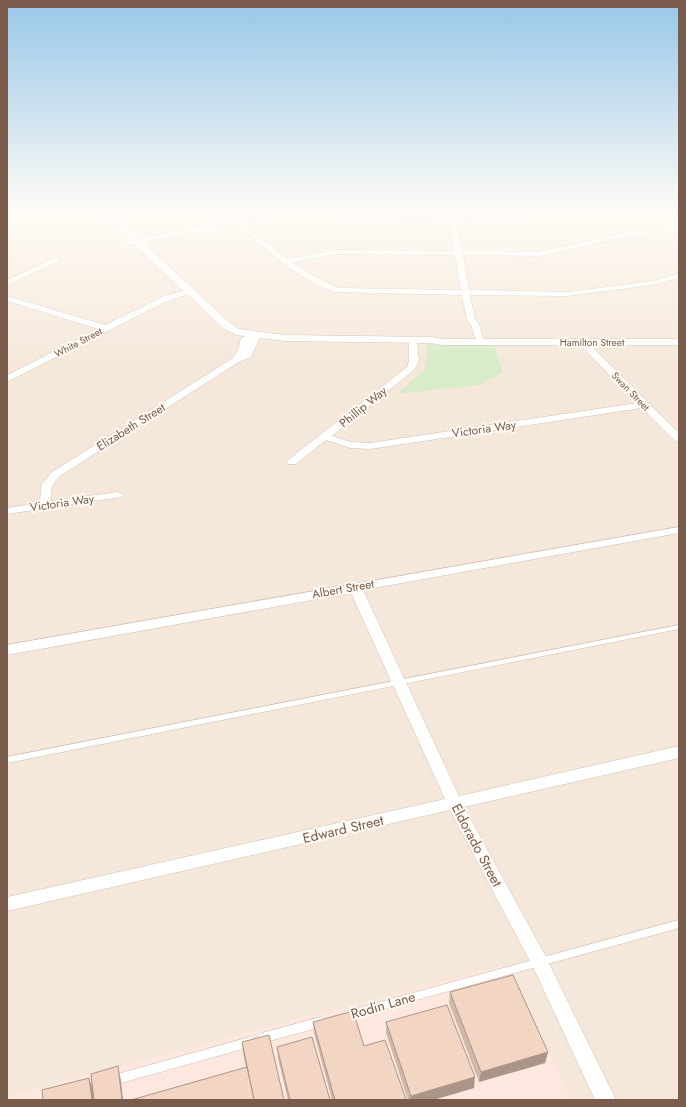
<svg xmlns="http://www.w3.org/2000/svg" width="686" height="1107" font-family="Jost,sans-serif">
	<style>
		.residential { fill: #f5e8da }
		.commercial { fill: #fde8e0 }
		.green { fill: #d8ecc9 }
		.lines { fill: none; stroke-linecap: round; stroke-linejoin: round }
		.service-casing { stroke: #d1beb0; stroke-width: 1 }
		.minor-casing { stroke: #d1beb0; stroke-width: 1 }
		.tertiary-casing { stroke: #d1beb0; stroke-width: 1 }
		.path { stroke: #d9b8a5; stroke-width: 1.5; stroke-dasharray: 0.5 2; stroke-linecap: butt }
		.service { fill: #fff; fill-rule: evenodd }
		.minor { fill: #fff; fill-rule: evenodd }
		.tertiary { fill: #fff; fill-rule: evenodd }
		.wall { fill: #d1b7a8 }
		.shaded-wall { fill: #aa9588 }
		.building { fill: #f3d5c3; stroke: #aa9588 }
		.labels { text-anchor: middle; stroke-width: 4; stroke-linejoin: round; paint-order: stroke }
		.far-street-label { font-size: 10px; fill: #7a5c4d; stroke: #fffaf3 }
		.street-label { font-size: 12px; fill: #7a5c4d; stroke: #fffaf3 }
		.near-street-label { font-size: 14px; fill: #7a5c4d; stroke: #fffaf3 }
	</style>
	<rect width="100%" height="100%" fill="#fdf6ec"/>
	<!-- residential -->
	<rect class="residential" x="7" y="210" width="672" height="890"/>
	<!-- commercial -->
	<path class="commercial" d="M509,964L571,1100H7V1096Z"/>
	<!-- green -->
	<g class="green">
		<path d="M332,210H519L495,215H368L339,214Z"/>
		<path d="M427,344H494L503,373L479,385L397,394L425,369Z"/>
	</g>
	<g class="lines">
		<defs>
			<g id="service">
				<path d="M679,625V629L7,763V757Z"/>
				<path d="M679,920V928L347,1019L344,1018L342,1015L344,1012L347,1011Z"/>
				<path d="M321,1017L324,1019L326,1022L324,1025L321,1027L262,1043L259,1041L257,1038L259,1035L262,1033Z"/>
				<path d="M250,1037L253,1039L255,1042L253,1045L250,1047L114,1085L110,1084L109,1080L110,1076L114,1075Z"/>
			</g>
			<g id="minor">
				<path d="M218,210H226L287,259L335,250L454,251L449,220L452,218L455,220L462,251L540,252L630,232L679,228V232L630,236L540,256L463,255L469,290L568,292L652,281L679,274V278L652,285L568,296L470,295L475,319L479,324L484,341L480,344L476,341L471,325L467,320L462,295L334,292L319,286L289,268ZM335,254L455,255L461,290L338,288L310,274L292,262Z"/>
				<path d="M54,258H57L61,260L7,285V280Z"/>
				<path d="M189,289L193,291L192,293L163,303L7,382V375L98,329L7,301V296L105,325L164,296Z"/>
				<path d="M254,332L260,333L261,335L251,357L239,362L60,476C52,484 50,490 51,501L118,492L124,495L122,497L7,514V508L40,503L41,485L52,472L233,358L238,350L241,338Z"/>
				<path d="M413,337L417,340L419,361L414,370L332,436L351,442L370,443L637,403L580,345L579,343L583,340L586,341L679,433V442L675,441L642,408L370,449L350,448L326,440L296,464H288L287,462L288,460L407,367L409,361V340Z"/>
				<path d="M679,527V533L363,590L459,796L679,746V758L464,807L545,955L616,1100H595L533,967L450,810L7,911V897L445,799L351,593L7,655V645Z"/>
			</g>
			<g id="tertiary">
				<path d="M7,210H16L7,214Z"/>
				<path d="M99,210H108L138,238L287,210H307L303,213L143,242L231,324L239,329L285,335L430,337L443,339H679V345H443L430,343L285,341L236,335L223,328L134,244H126L124,242L126,240L129,239Z"/>
				<path d="M316,210H328L340,215L452,217L502,215L519,210H533L503,221L452,223L339,221Z"/>
			</g>
		</defs>
		<!-- service casing -->
		<use href="#service" class="service-casing"/>
		<!-- minor casing -->
		<use href="#minor" class="minor-casing"/>
		<!-- tertiary casing -->
		<use href="#tertiary" class="tertiary-casing"/>
		<!-- path -->
		<path class="path" d="M65,257L113,235"/>
		<!-- service -->
		<use href="#service" class="service"/>
		<!-- minor -->
		<use href="#minor" class="minor"/>
		<!-- tertiary -->
		<use href="#tertiary" class="tertiary"/>
	</g>
	<!-- wall -->
	<g class="wall">
		<path d="M450,992L548,1052L545,1063L479,1082L449,1003Z"/>
		<path d="M313,1022L406,1100H332L314,1033Z"/>
		<path d="M386,1022L474,1088L433,1100H408L386,1033Z"/>
		<path d="M242,1042L284,1100L246,1068L243,1053Z"/>
		<path d="M277,1047L330,1100H288L278,1058Z"/>
	</g>
	<!-- shaded-wall -->
	<g class="shaded-wall">
		<path d="M548,1052L545,1063L479,1082L481,1072Z"/>
		<path d="M118,1066L121,1081L123,1100H122Z"/>
		<path d="M475,1077L474,1088L433,1100H410L411,1096Z"/>
		<path d="M89,1078L93,1089L94,1100H92Z"/>
	</g>
	<!-- building -->
	<g class="building">
		<path d="M513,975L548,1052L481,1072L450,992Z"/>
		<path d="M447,1005L475,1077L411,1096L386,1022Z"/>
		<path d="M353,1011L364,1046L385,1040L406,1099L402,1100H335L313,1022Z"/>
		<path d="M269,1035L284,1100H254L242,1042Z"/>
		<path d="M312,1037L330,1100H290L277,1047Z"/>
		<path d="M118,1066L122,1100H94L91,1074Z"/>
		<path d="M247,1067L254,1100H131Z"/>
		<path d="M89,1078L92,1100H43L42,1090Z"/>
	</g>
	<!-- sky -->
	<linearGradient id="sky" x2="0" y2="1"><stop stop-color="#97c7e8"/><stop offset="0.58" stop-color="#fefbf6"/><stop offset="1" stop-color="#fefbf6" stop-opacity="0"/></linearGradient>
	<rect width="686" height="365" fill="url(#sky)"/>
	<g class="labels">
		<!-- far-street labels -->
		<g class="far-street-label">
			<text transform="translate(78 342) rotate(-28)" y="4">White Street</text>
			<text x="592" y="346">Hamilton Street</text>
			<text transform="translate(631 391) rotate(46)" y="4">Swan Street</text>
		</g>
		<!-- street labels -->
		<g class="street-label">
			<text transform="translate(363 407) rotate(-39)" y="4">Phillip Way</text>
			<text transform="translate(131 427) rotate(-32)" y="4">Elizabeth Street</text>
			<text transform="translate(484 429) rotate(-8)" y="4">Victoria Way</text>
			<text transform="translate(62 503) rotate(-8)" y="4">Victoria Way</text>
			<text transform="translate(343 589) rotate(-10)" y="4">Albert Street</text>
		</g>
		<!-- near-street labels -->
		<g class="near-street-label">
			<text transform="translate(343 829) rotate(-13)" y="5">Edward Street</text>
			<text transform="translate(477 845) rotate(62)" y="5">Eldorado Street</text>
			<text transform="translate(383 1005) rotate(-16)" y="5">Rodin Lane</text>
		</g>
	</g>
	<!-- border -->
	<rect width="686" height="1107" fill="none" stroke="#7a5c4d" stroke-width="16"/>
</svg>
